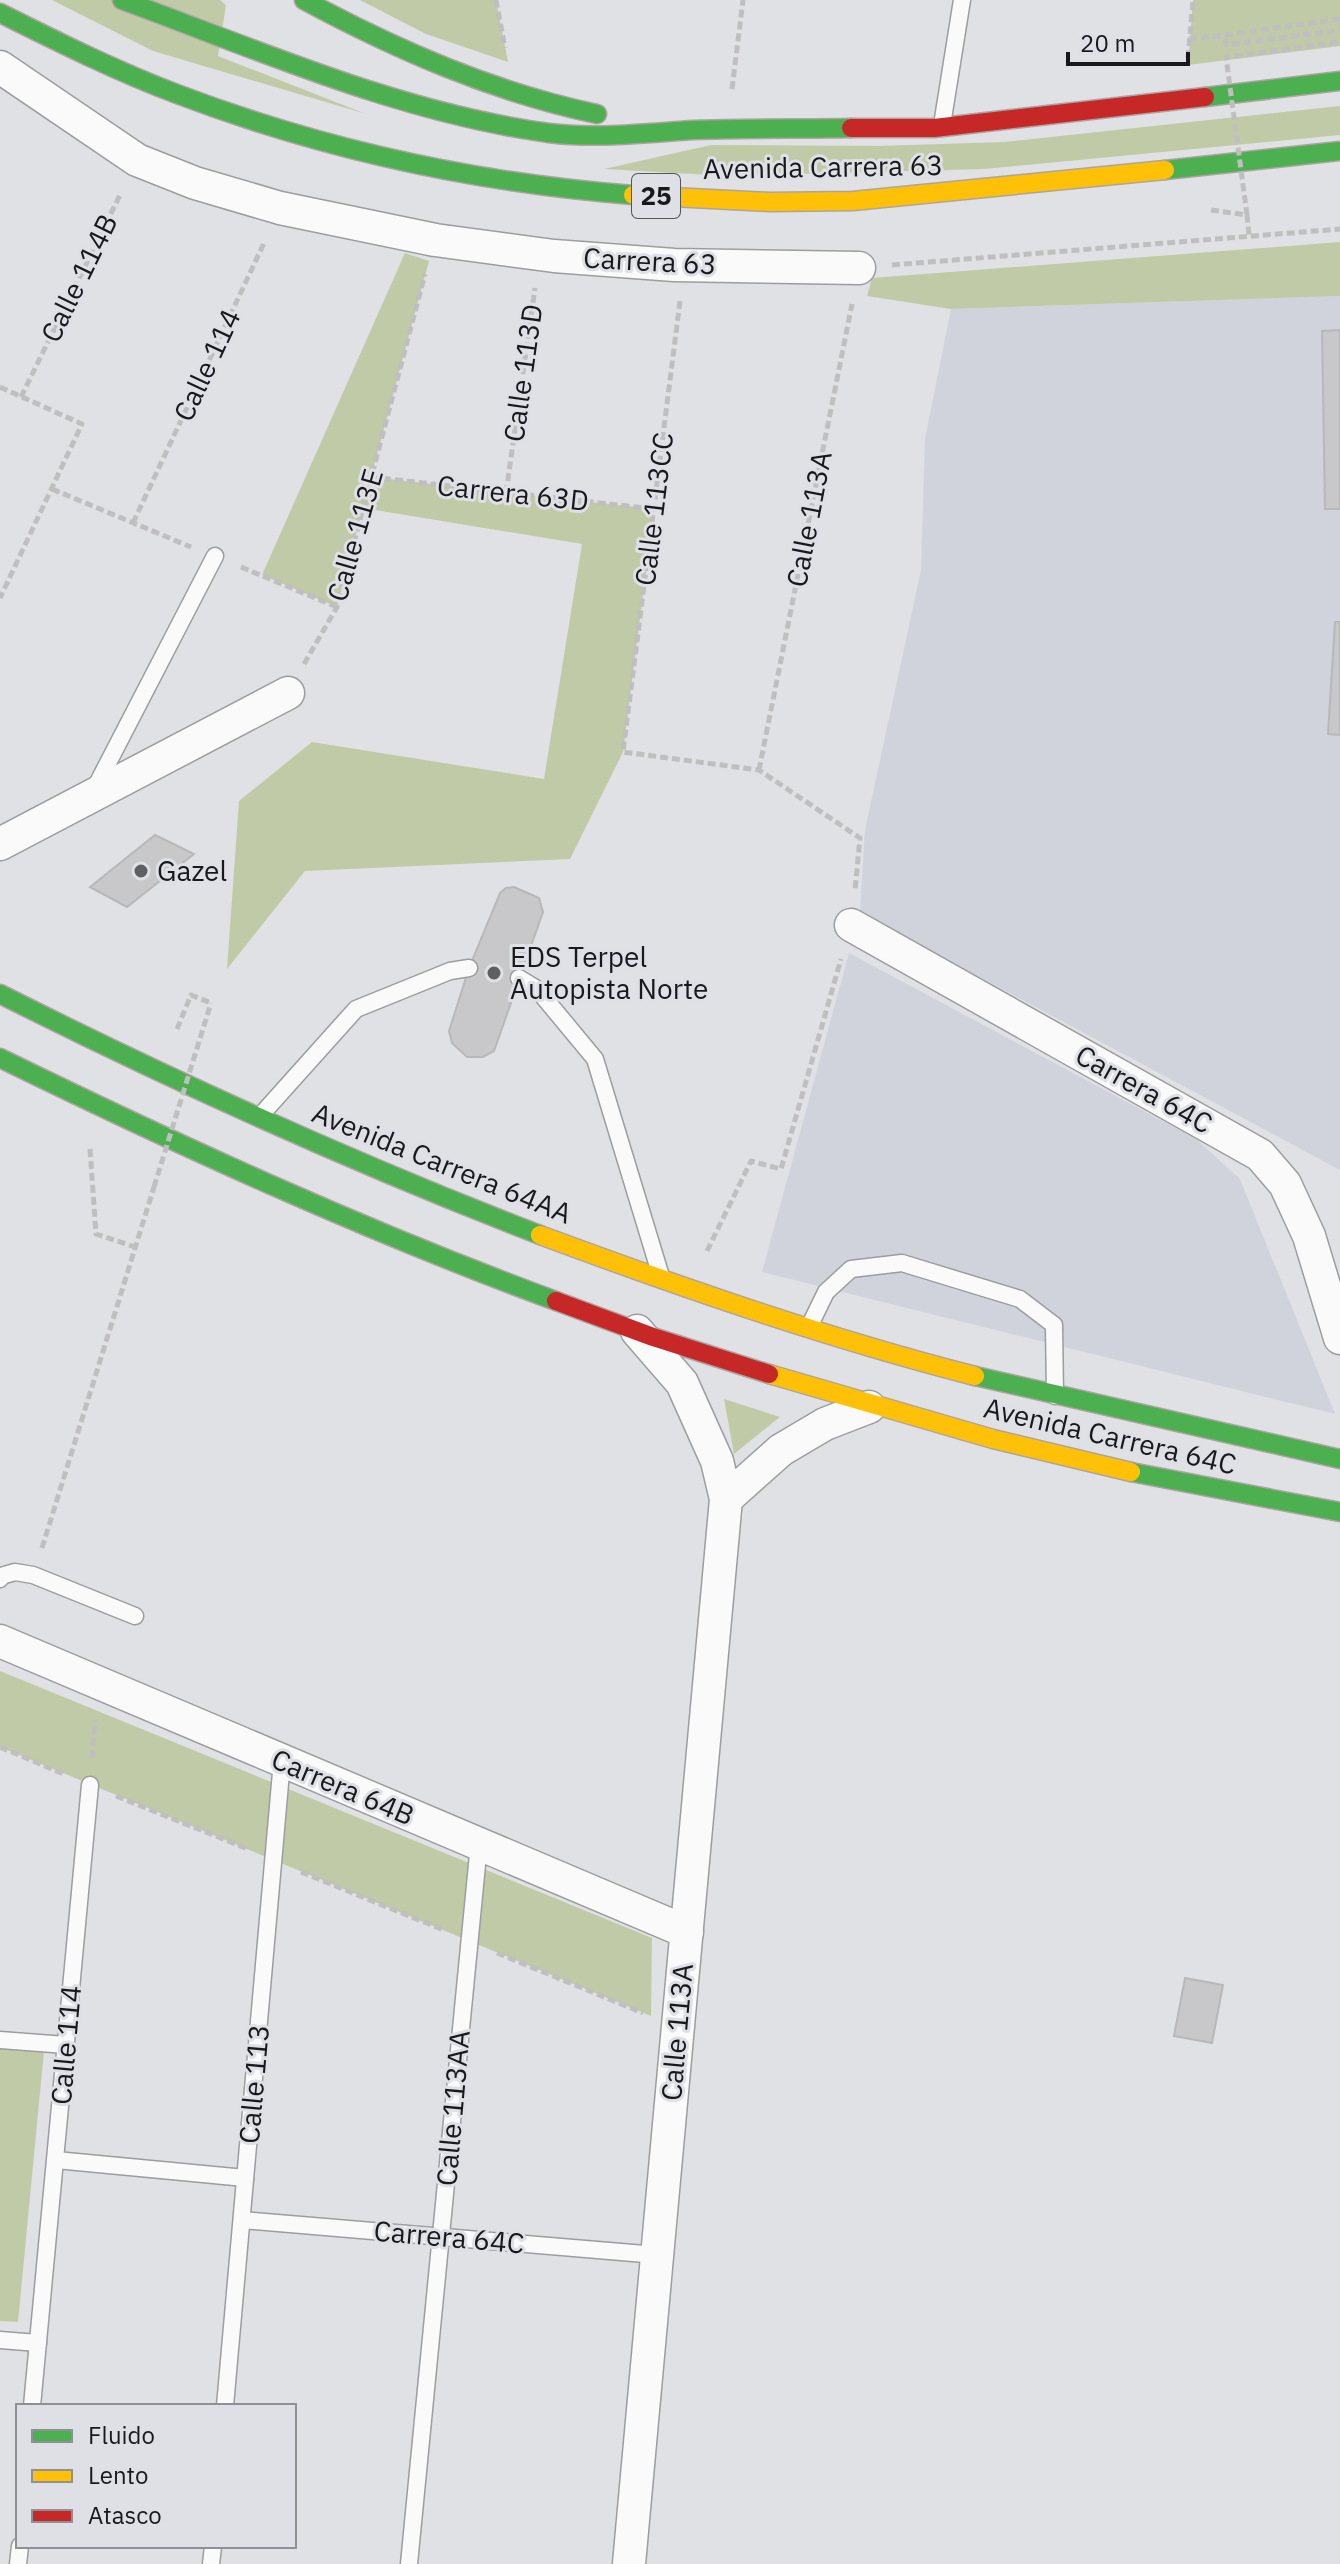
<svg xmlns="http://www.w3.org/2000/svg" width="1340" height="2564" font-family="'IBM Plex Sans',sans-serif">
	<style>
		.built { fill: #d0d3db }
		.green { fill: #c1caa7 }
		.building { fill: #c8c8cb; stroke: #b8b8bb; stroke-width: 2 }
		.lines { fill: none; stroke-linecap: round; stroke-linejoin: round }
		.lane-casing { stroke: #9c9d9f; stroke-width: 19 }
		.street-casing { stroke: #9c9d9f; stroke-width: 35 }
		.fast-casing { stroke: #ada4a2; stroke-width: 21 }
		.slow-casing { stroke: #ada4a2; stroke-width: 21 }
		.jam-casing { stroke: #ada4a2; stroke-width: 21 }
		.path { stroke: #bfbfc0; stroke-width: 5; stroke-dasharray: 8 4; stroke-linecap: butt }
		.lane { stroke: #fafafb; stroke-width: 16 }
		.street { stroke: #fafafb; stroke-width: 32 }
		.fast { stroke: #4caf50; stroke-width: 18 }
		.slow { stroke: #ffc107; stroke-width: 18 }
		.jam { stroke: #c62828; stroke-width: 18 }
		.path-bridge { stroke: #bfbfc0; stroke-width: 5; stroke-dasharray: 8 4; stroke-linecap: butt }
		.poi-dot { fill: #5e5f61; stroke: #dee0e6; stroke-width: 3 }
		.labels { text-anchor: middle; stroke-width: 6; stroke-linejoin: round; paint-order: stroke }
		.shield { fill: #dee0e6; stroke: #535558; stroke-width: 2 }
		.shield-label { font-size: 26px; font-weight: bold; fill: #18191b }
		.street-label { font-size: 28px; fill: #18191b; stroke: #dee0e6 }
		.poi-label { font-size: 28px; fill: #18191b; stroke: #dee0e6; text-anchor: start }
	</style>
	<rect width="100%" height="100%" fill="#e0e1e4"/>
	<!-- built -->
	<g class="built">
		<path d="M1340,296V1170L860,913L865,830L921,570L925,439L951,309Z"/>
		<path d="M849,953L1196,1139L1240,1179L1335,1414L762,1272Z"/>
	</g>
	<!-- green -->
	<g class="green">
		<path d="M52,0H220L226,5L218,56L366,114L153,51Z"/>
		<path d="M360,0H496L508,62L426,34Z"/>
		<path d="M1193,0H1340V46L1188,65Z"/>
		<path d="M1340,106V135L984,169L729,176L604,169L711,145L878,146L1005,142Z"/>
		<path d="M1340,242V296L951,309L867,296L872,278Z"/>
		<path d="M405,253L429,261L371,477L654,509L623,752L570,859L305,871L227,969L239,801L312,742L544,779L582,544L363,508L337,607L262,575Z"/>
		<path d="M724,1399L780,1417L734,1454Z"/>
		<path d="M0,1671L652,1938L651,2016L0,1747Z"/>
		<path d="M0,2046L44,2051L18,2322L0,2321Z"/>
	</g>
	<!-- building -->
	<g class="building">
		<path d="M1340,330V509H1325L1322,331Z"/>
		<path d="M1335,622H1340V735L1328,734Z"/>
		<path d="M155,835L194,854L127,907L90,887Z"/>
		<path d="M514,887L539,898L543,912L494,1051L483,1057H467L452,1043L449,1031L469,968L500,893L506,888Z"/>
		<path d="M1185,1978L1223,1985L1212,2043L1174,2036Z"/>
	</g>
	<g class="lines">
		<defs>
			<g id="lane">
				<path d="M942,125L962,0"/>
				<path d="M94,790L215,556"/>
				<path d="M519,978L537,989L595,1059L660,1273"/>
				<path d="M261,1115L356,1009L450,971L469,968"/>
				<path d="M809,1327L826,1292L851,1269L902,1263L1020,1299L1054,1325L1055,1396"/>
				<path d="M0,1579L1,1576L15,1572L33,1575L135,1616"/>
				<path d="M0,2040L66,2045"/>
				<path d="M56,2160L245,2178"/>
				<path d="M242,2220L657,2255"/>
				<path d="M0,2340L38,2343"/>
				<path d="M32,2406L90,1785"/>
				<path d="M225,2406L282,1761"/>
				<path d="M18,2564L20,2546"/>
				<path d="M211,2564L213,2546"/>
				<path d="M409,2564L479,1844"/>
			</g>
			<g id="street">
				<path d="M0,67L137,160L195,183L280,208L435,240L554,256L674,265L859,268"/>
				<path d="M0,844L288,693"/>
				<path d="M851,925L1260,1155L1285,1184L1309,1236L1340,1338"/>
				<path d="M726,1499L781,1450L825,1424L869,1407"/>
				<path d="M0,1641L687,1932"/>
				<path d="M629,2564L726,1499L717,1461L682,1383L637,1331"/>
			</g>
			<g id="fast">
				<path d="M122,0C261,51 401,113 549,133C596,139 646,133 694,130C746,128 799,129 851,128"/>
				<path d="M304,0C397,50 493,92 597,114"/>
				<path d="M0,13C58,42 116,71 177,94C322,149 478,183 633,195"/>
				<path d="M1205,97L1340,81"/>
				<path d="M1165,170L1340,151"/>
				<path d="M0,994C177,1083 356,1164 540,1235"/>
				<path d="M0,1058C182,1147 366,1231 556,1301"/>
				<path d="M975,1376L1340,1459"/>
				<path d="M1131,1472L1340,1512"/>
			</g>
			<g id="slow">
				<path d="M633,195L770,202L853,201L1165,170"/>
				<path d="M540,1235C683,1288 827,1338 975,1376"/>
				<path d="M769,1374L993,1439L1131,1472"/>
			</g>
			<g id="jam">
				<path d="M851,128H934L1205,97"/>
				<path d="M556,1301L653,1337L769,1374"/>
			</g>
		</defs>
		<!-- lane casing -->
		<use href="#lane" class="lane-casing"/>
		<!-- street casing -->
		<use href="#street" class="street-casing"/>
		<!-- fast casing -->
		<use href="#fast" class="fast-casing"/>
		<!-- slow casing -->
		<use href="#slow" class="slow-casing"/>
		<!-- jam casing -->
		<use href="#jam" class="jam-casing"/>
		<!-- path -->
		<g class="path">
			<path d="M496,0L505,48"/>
			<path d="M1340,19L1225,35L1226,45L1340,30"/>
			<path d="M1189,39L1225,35"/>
			<path d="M1188,58L1193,0"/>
			<path d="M732,89L743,0"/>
			<path d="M1211,210L1247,215L1249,236"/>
			<path d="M892,265L1340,229"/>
			<path d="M680,301L623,752L759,770L860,838L855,890"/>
			<path d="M0,387L82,424L0,598"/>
			<path d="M21,397L121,193"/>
			<path d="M371,477L654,509"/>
			<path d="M52,489L191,547"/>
			<path d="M506,493L535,288"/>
			<path d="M133,523L265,241"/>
			<path d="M241,567L337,607"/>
			<path d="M304,664L337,607L425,274"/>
			<path d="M759,770L852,304"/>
			<path d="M177,1029L191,995L211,1003"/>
			<path d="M90,1149L96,1234L135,1247"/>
			<path d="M707,1251L751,1161L781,1169L841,959"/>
			<path d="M42,1548L154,1187"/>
			<path d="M0,1747L66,1775"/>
			<path d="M92,1758L95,1720"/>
			<path d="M116,1796L248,1849"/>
			<path d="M301,1872L444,1930"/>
			<path d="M497,1953L643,2013"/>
		</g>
		<!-- lane -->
		<use href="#lane" class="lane"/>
		<!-- street -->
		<use href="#street" class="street"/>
		<!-- fast -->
		<use href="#fast" class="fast"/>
		<!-- slow -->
		<use href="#slow" class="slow"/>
		<!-- jam -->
		<use href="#jam" class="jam"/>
		<!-- path-bridge -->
		<g class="path-bridge">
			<path d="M1247,215L1226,57L1340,42"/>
			<path d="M154,1187L211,1003"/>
		</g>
	</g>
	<!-- markers -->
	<g class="poi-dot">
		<circle cx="141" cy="871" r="8"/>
		<circle cx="494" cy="973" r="8"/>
	</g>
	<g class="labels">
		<!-- shield labels -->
		<rect class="shield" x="632" y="174" width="48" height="44" rx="6"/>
		<g class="shield-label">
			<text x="656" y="205">25</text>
		</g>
		<!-- street labels -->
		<g class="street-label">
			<text transform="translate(823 167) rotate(-1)" y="10">Avenida Carrera 63</text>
			<text transform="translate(650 261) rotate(3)" y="10">Carrera 63</text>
			<text transform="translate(79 278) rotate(-64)" y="10">Calle 114B</text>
			<text transform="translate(207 365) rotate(-65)" y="10">Calle 114</text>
			<text transform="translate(523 373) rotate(-82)" y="10">Calle 113D</text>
			<text transform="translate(513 493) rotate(6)" y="10">Carrera 63D</text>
			<text transform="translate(654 509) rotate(-83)" y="10">Calle 113CC</text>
			<text transform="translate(809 519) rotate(-79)" y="10">Calle 113A</text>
			<text transform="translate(355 535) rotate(-74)" y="10">Calle 113E</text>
			<text transform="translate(1144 1089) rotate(29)" y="10">Carrera 64C</text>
			<text transform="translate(442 1163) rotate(22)" y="10">Avenida Carrera 64AA</text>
			<text transform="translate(1110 1436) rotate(13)" y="10">Avenida Carrera 64C</text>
			<text transform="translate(343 1787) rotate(23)" y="10">Carrera 64B</text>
			<text transform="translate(677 2032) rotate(-85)" y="10">Calle 113A</text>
			<text transform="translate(66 2045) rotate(-85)" y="10">Calle 114</text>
			<text transform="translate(254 2084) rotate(-85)" y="10">Calle 113</text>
			<text transform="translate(453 2108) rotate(-85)" y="10">Calle 113AA</text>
			<text transform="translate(449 2237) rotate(5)" y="10">Carrera 64C</text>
		</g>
		<!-- poi labels -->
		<g class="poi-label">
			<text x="157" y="881">Gazel</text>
			<text x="510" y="967">EDS Terpel<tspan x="510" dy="32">Autopista Norte</tspan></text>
		</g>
	</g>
	<!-- legend -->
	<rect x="16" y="2404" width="280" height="144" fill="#dee0e6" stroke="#8f9095" stroke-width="2"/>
	<rect x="32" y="2430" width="40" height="12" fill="#4caf50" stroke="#8f9095" stroke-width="2"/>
	<text x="88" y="2444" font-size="24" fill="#18191b">Fluido</text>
	<rect x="32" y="2470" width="40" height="12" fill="#ffc107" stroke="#8f9095" stroke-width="2"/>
	<text x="88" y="2484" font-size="24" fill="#18191b">Lento</text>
	<rect x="32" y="2510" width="40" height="12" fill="#c62828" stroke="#8f9095" stroke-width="2"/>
	<text x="88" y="2524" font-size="24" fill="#18191b">Atasco</text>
	<!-- scale -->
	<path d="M1068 52v12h120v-12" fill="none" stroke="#18191b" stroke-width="4"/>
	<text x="1080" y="52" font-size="24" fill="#18191b" stroke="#dee0e6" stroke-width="6" paint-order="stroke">20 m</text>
</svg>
